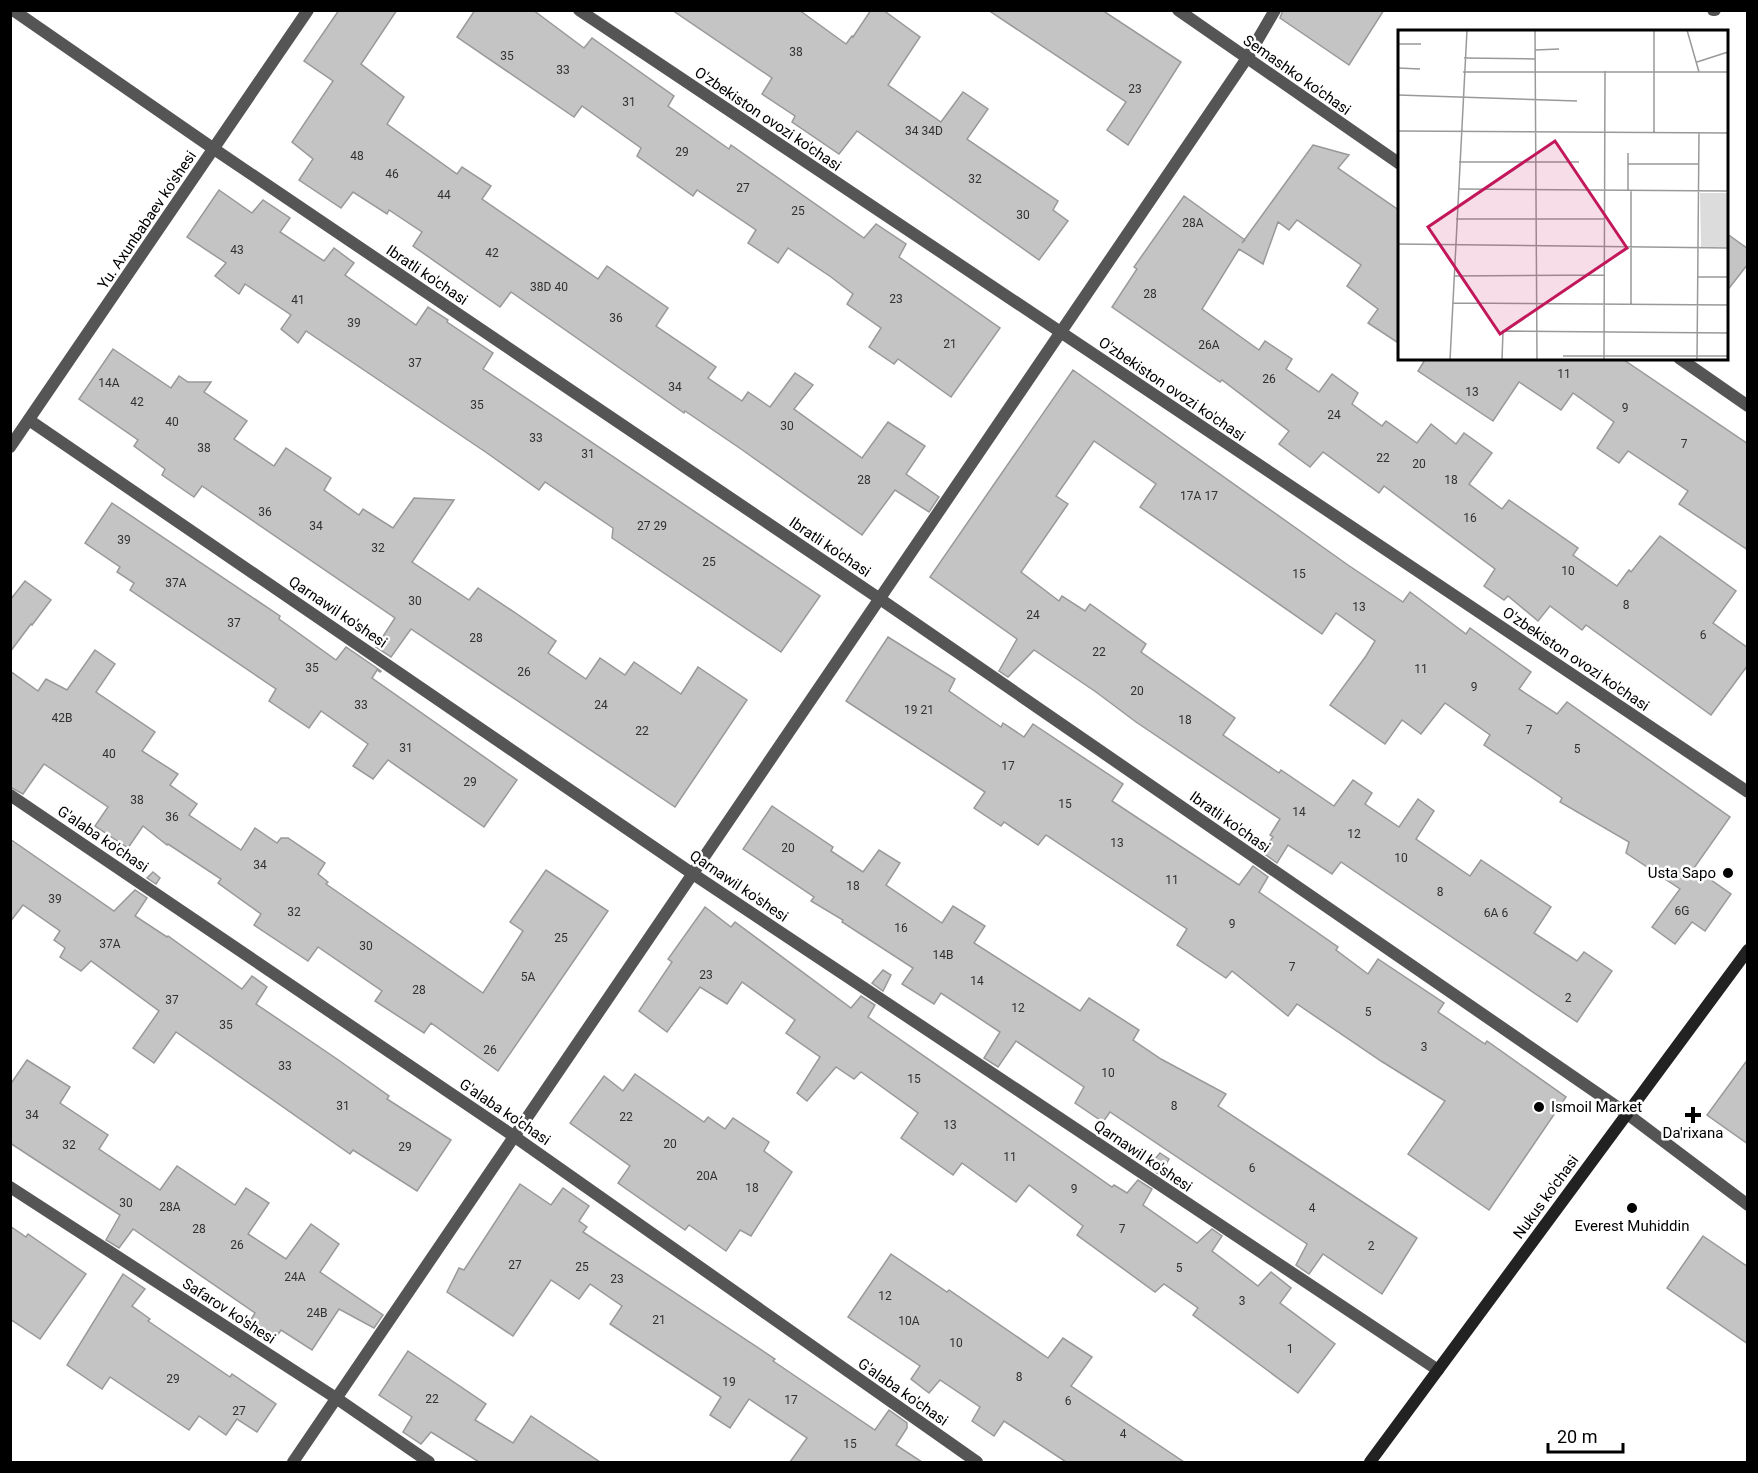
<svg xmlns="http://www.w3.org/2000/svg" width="1758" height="1473" font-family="Roboto,sans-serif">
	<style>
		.building { fill: #c4c4c4; stroke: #999; stroke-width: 1.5 }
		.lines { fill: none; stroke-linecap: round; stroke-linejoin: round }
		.minor { stroke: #555; stroke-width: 12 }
		.tertiary { stroke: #555; stroke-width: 12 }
		.secondary { stroke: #222; stroke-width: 12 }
		.poi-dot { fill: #000; stroke: #fff; stroke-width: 2 }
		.labels { text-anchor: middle; stroke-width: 5; stroke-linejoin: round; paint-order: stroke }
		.number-label { font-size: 12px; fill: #313131 }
		.street-label { font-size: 15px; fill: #000; stroke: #fff }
		.poi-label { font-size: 15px; fill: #000; stroke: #fff }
		.inset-road { fill: none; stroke: #999; stroke-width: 1.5 }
		.view { fill: #c2185b; fill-opacity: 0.15; stroke: #c2185b; stroke-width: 3 }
		.inset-edge { fill: none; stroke: #000; stroke-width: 3 }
	</style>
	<rect width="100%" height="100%" fill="#fff"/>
	<!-- building -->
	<g class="building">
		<path d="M339,10H397L361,64L404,97L387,124L457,174L462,167L491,186L482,199L598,279L607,266L668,308L656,326L716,367L708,378L742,401L748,392L770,407L795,373L813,385L794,409L862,458L888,422L925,446L906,474L939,497L929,512L895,490L862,535L741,449L685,411L684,413L511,292L500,307L413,246L422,232L389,210L387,214L353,192L341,208L299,180L313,159L292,142L333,81L304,61Z"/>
		<path d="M475,10H533L584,48L592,38L674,96L668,106L729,149L731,145L864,238L876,224L906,244L899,257L1000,328L951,397L898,359L894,364L869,347L881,328L847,304L853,294L831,277L788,248L778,263L748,243L756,230L697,190L693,196L637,156L641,148L582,106L574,117L457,37Z"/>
		<path d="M672,10H799L846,44L852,36L853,37L871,10H883L920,37L888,85L941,122L963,92L988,109L967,139L1058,201L1053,210L1068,221L1039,260L857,131L839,154L792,122L795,116L762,94L772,78Z"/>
		<path d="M988,10H1102L1181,62L1128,145L1107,130L1126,102Z"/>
		<path d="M1283,10H1384L1349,65L1280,18Z"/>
		<path d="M1313,145L1349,155L1338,168L1400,211V344L1368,323L1378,309L1347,286L1361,265L1297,220L1289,230L1278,222L1263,264L1239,249L1202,309L1259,350L1265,341L1292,359L1286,369L1319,392L1332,374L1358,393L1352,404L1382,426L1386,421L1417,443L1431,424L1456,444L1464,433L1492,453L1469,484L1502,509L1509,500L1578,548L1573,555L1617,586L1629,570L1631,572L1660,536L1736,591L1713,623L1748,648V665L1711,715L1586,625L1582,630L1550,606L1538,621L1508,596L1504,600L1484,586L1495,569L1384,486L1379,493L1323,452L1310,467L1279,444L1289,431L1222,380L1220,382L1112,307L1137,269L1134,267L1184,196L1245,240L1242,243Z"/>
		<path d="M219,190L252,213L263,200L290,218L280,232L324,261L334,248L354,263L345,275L416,325L428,307L448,320L447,322L493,353L483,369L820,596L781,652L612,538L613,528L545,482L539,490L487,453L306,331L298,343L281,329L291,315L245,284L239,294L215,276L226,263L187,237Z"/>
		<path d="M1726,233L1748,249V264L1726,292Z"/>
		<path d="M113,349L171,388L179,376L188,382H211L204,392L247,421L234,439L274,466L286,448L331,478L324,490L359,515L363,509L393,528L414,498L454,500L412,562L469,600L478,588L520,616L556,641L548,653L586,679L600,658L625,675L634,662L681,694L698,667L747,700L675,807L411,629L391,657L376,647L395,618L202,486L194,497L162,475L165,469L134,446L138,440L79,399Z"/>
		<path d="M1426,358H1621L1748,444V550L1679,504L1688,491L1628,451L1619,463L1597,448L1614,422L1573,393L1561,410L1519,382L1493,421L1418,371Z"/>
		<path d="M1073,370L1348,565L1403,602L1410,592L1466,634L1470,628L1531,672L1519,689L1557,714L1567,702L1730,817L1694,868L1731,894L1705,931L1692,922L1675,944L1652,927L1680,889L1626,853L1629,842L1560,802L1562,798L1484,745L1490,735L1445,703L1421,734L1402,720L1385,744L1330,705L1366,656L1375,641L1336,613L1322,634L1140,507L1156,484L1094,441L1056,496L1068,504L1021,572L1059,601L1062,596L1085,611L1090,604L1146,644L1141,652L1235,718L1223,735L1279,773L1281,770L1334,806L1353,780L1372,793L1365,804L1399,827L1418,799L1434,811L1416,839L1470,876L1481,860L1551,907L1534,933L1577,961L1584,952L1612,971L1577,1022L1341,862L1332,874L1288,845L1277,863L1262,852L1273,837L1270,835L1280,819L1136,722L1096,692L1034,650L1008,677L999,671L1017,639L930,577Z"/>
		<path d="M112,503L280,616L279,619L336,660L346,647L381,671L380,672L377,670L372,678L517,780L484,827L388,760L373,779L353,766L368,744L321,711L309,728L269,701L276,689L130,590L134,583L117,572L120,567L85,543Z"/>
		<path d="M25,581L51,600L32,625L31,624L10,652V600Z"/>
		<path d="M888,637L955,679L949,691L1001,727L1003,723L1024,737L1033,724L1123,784L1112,801L1239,885L1253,866L1268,877L1259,892L1338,947L1336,950L1368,974L1378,959L1444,1003L1438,1012L1485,1044L1487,1041L1566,1097L1489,1210L1408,1154L1445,1101L1381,1061L1297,1004L1288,1016L1232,971L1226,978L1177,945L1187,929L1046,835L1038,845L1004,822L1001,826L974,808L985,792L846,701Z"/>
		<path d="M95,650L115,664L96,692L155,732L142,751L178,774L170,785L197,804L189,815L241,850L255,828L277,843L281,838H288L325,863L318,874L328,882L326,884L483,993L523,931L510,922L546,870L608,911L498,1071L431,1023L424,1033L375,1001L382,991L318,947L308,961L254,925L261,914L218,883L221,879L168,844L167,845L143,826L128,848L95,826L108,807L44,764L23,794L10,787V671L38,691L46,679L67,690Z"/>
		<path d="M772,806L833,847L831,851L863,872L879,850L900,863L886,885L942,923L953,906L985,926L974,943L1080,1011L1089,998L1139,1030L1133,1040L1161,1059L1226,1094L1218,1106L1417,1238L1382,1294L1323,1254L1309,1274L1296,1265L1307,1244L1110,1112L1103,1122L1075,1103L1084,1087L1016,1041L998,1067L984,1058L1000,1032L941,993L934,1004L902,984L913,968L842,922L843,920L811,901L814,897L743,849Z"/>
		<path d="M10,839L114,911L135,890L147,898L135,916L167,937L168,936L242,989L252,976L267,987L256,1004L337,1059L389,1096L387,1099L451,1140L417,1191L353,1150L350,1154L176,1032L154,1063L133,1048L159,1011L91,961L81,971L60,957L65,948L54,940L60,931L23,905L10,922Z"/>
		<path d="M153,872L160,878L156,884L147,878Z"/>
		<path d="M705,907L731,927L735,922L851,1008L861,996L875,1005L868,1017L1112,1187L1114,1185L1127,1193L1138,1180L1152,1189L1143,1205L1197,1243L1212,1229L1222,1236L1212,1251L1258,1286L1271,1272L1291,1288L1280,1303L1335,1344L1298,1393L1193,1315L1198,1308L1164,1284L1155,1292L1077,1235L1083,1226L1029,1185L1016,1202L962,1163L953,1175L901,1138L918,1113L861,1072L854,1079L836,1067L807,1101L797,1093L820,1057L786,1033L795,1020L742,982L727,1004L700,987L667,1032L639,1011L672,962L668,959Z"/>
		<path d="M883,970L891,975L883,991L872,983Z"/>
		<path d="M1748,1059V1144L1707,1115Z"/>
		<path d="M27,1060L70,1087L60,1103L108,1135L99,1149L160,1190L177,1166L235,1205L246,1188L269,1203L248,1234L286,1259L311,1224L339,1244L320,1272L383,1315L374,1328L339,1309L312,1350L281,1330L273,1342L247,1326L255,1313L133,1229L119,1248L106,1240L120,1215L10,1143V1085Z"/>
		<path d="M635,1074L704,1122L708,1117L725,1129L733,1118L769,1142L764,1151L792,1172L751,1236L740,1230L726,1251L689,1225L685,1230L618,1183L630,1166L570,1123L604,1076L623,1091Z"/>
		<path d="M1160,1153L1169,1159L1160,1175L1148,1167Z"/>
		<path d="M520,1184L551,1205L563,1188L589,1206L579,1221L587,1227L583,1232L775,1359L773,1361L875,1430L889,1410L907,1423V1428L896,1445L922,1462H790L807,1438L749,1399L730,1428L710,1415L721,1397L610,1324L622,1306L590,1284L579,1299L551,1280L513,1336L447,1292L459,1268L464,1270Z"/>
		<path d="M10,1226L26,1237L28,1234L86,1274L40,1339L10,1319Z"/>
		<path d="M1703,1236L1748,1267V1344L1667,1288Z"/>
		<path d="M891,1254L947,1292L949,1290L1048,1358L1063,1338L1092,1357L1071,1386L1184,1462H1066L1004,1421L994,1436L972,1421L980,1407L940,1380L929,1393L911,1379L920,1366L848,1317Z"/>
		<path d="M123,1274L145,1289L132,1306L150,1319L148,1321L230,1377L232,1374L276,1404L257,1432L237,1419L226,1435L199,1416L189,1430L110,1377L102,1389L67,1365Z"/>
		<path d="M408,1351L486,1404L475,1420L513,1443L531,1416L600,1462H479L431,1432L421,1444L403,1432L412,1417L379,1395Z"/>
	</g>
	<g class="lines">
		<!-- minor -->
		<g class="minor">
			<path d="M13,10L214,149L880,599L1626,1113L1748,1205"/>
			<path d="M579,10L1748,792"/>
			<path d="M1178,10L1400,164"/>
			<path d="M1713,10H1715"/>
			<path d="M1679,358L1748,406"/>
			<path d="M29,420L693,874L1438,1370"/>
			<path d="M10,447L308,10"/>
			<path d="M10,1187L336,1398L429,1462"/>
			<path d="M293,1462L1247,58L1275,10"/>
		</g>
		<!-- tertiary -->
		<path class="tertiary" d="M10,795L515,1137L977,1462"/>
		<!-- secondary -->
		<path class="secondary" d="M1370,1462L1748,950"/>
	</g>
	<!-- markers -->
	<g class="poi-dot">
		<circle cx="1728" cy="873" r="6"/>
		<circle cx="1539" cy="1107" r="6"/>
		<path d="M1690 1106h6v6h6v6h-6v6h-6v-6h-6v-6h6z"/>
		<circle cx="1632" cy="1208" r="6"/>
	</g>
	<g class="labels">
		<!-- number labels -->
		<g class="number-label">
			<text x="796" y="56">38</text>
			<text x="507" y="60">35</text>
			<text x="563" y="74">33</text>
			<text x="1135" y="93">23</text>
			<text x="629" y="106">31</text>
			<text x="924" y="135">34 34D</text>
			<text x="682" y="156">29</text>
			<text x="357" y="160">48</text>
			<text x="392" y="178">46</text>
			<text x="975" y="183">32</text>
			<text x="743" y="192">27</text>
			<text x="444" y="199">44</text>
			<text x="798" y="215">25</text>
			<text x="1023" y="219">30</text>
			<text x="1193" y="227">28A</text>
			<text x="237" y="254">43</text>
			<text x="492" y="257">42</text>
			<text x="549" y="291">38D 40</text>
			<text x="1150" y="298">28</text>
			<text x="896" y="303">23</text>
			<text x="298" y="304">41</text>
			<text x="616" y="322">36</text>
			<text x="354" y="327">39</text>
			<text x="950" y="348">21</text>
			<text x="1209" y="349">26A</text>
			<text x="415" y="367">37</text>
			<text x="1564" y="378">11</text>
			<text x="1269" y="383">26</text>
			<text x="109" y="387">14A</text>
			<text x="675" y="391">34</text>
			<text x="1472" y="396">13</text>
			<text x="137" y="406">42</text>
			<text x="477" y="409">35</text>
			<text x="1625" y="412">9</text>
			<text x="1334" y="419">24</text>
			<text x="172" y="426">40</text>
			<text x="787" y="430">30</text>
			<text x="536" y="442">33</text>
			<text x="1684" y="448">7</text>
			<text x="204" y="452">38</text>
			<text x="588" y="458">31</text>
			<text x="1383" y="462">22</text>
			<text x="1419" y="468">20</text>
			<text x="864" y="484">28</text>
			<text x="1451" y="484">18</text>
			<text x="1199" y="500">17A 17</text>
			<text x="265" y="516">36</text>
			<text x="1470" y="522">16</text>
			<text x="316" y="530">34</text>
			<text x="652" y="530">27 29</text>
			<text x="124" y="544">39</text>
			<text x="378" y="552">32</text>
			<text x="709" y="566">25</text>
			<text x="1568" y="575">10</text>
			<text x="1299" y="578">15</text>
			<text x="176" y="587">37A</text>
			<text x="415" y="605">30</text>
			<text x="1626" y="609">8</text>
			<text x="1359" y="611">13</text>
			<text x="1033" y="619">24</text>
			<text x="234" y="627">37</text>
			<text x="1703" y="639">6</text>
			<text x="476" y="642">28</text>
			<text x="1099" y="656">22</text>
			<text x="312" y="672">35</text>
			<text x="1421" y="673">11</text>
			<text x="524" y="676">26</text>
			<text x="1474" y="691">9</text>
			<text x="1137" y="695">20</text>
			<text x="361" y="709">33</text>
			<text x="601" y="709">24</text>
			<text x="919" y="714">19 21</text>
			<text x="62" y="722">42B</text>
			<text x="1185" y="724">18</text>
			<text x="1529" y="734">7</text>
			<text x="642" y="735">22</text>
			<text x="406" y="752">31</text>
			<text x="1577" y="753">5</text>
			<text x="109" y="758">40</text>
			<text x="1008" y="770">17</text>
			<text x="470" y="786">29</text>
			<text x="137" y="804">38</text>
			<text x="1065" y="808">15</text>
			<text x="1299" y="816">14</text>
			<text x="172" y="821">36</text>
			<text x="1354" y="838">12</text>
			<text x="1117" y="847">13</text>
			<text x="788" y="852">20</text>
			<text x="1401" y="862">10</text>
			<text x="260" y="869">34</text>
			<text x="1172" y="884">11</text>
			<text x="853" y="890">18</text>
			<text x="1440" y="896">8</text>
			<text x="55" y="903">39</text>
			<text x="1682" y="915">6G</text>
			<text x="294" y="916">32</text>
			<text x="1496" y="917">6A 6</text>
			<text x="1232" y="928">9</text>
			<text x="901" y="932">16</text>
			<text x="561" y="942">25</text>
			<text x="110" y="948">37A</text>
			<text x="366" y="950">30</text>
			<text x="943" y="959">14B</text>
			<text x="1292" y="971">7</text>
			<text x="706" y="979">23</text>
			<text x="528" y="981">5A</text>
			<text x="977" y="985">14</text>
			<text x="419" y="994">28</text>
			<text x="1568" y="1002">2</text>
			<text x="172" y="1004">37</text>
			<text x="1018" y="1012">12</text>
			<text x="1368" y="1016">5</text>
			<text x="226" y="1029">35</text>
			<text x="1424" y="1051">3</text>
			<text x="490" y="1054">26</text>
			<text x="285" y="1070">33</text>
			<text x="1108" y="1077">10</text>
			<text x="914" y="1083">15</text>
			<text x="343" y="1110">31</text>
			<text x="1174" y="1110">8</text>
			<text x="32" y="1119">34</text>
			<text x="626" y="1121">22</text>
			<text x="950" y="1129">13</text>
			<text x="670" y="1148">20</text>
			<text x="69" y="1149">32</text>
			<text x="405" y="1151">29</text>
			<text x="1010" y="1161">11</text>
			<text x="1252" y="1172">6</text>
			<text x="707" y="1180">20A</text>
			<text x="752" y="1192">18</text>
			<text x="1074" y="1193">9</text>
			<text x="126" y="1207">30</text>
			<text x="170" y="1211">28A</text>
			<text x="1312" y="1212">4</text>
			<text x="199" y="1233">28</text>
			<text x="1122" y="1233">7</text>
			<text x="237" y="1249">26</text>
			<text x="1371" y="1250">2</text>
			<text x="515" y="1269">27</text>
			<text x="582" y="1271">25</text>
			<text x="1179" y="1272">5</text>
			<text x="295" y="1281">24A</text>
			<text x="617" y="1283">23</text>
			<text x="885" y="1300">12</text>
			<text x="1242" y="1305">3</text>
			<text x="317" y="1317">24B</text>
			<text x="659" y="1324">21</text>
			<text x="909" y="1325">10A</text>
			<text x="956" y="1347">10</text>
			<text x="1290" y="1353">1</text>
			<text x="1019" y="1381">8</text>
			<text x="173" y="1383">29</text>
			<text x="729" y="1386">19</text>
			<text x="432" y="1403">22</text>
			<text x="791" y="1404">17</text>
			<text x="1068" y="1405">6</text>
			<text x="239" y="1415">27</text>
			<text x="1123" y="1438">4</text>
			<text x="850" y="1448">15</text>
		</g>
		<!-- street labels -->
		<g class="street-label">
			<text transform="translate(1297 75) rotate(35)" y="5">Semashko ko'chasi</text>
			<text transform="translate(768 119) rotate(34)" y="5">O'zbekiston ovozi ko'chasi</text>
			<text transform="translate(147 220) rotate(-56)" y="5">Yu. Axunbabaev ko'shesi</text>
			<text transform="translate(427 275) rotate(34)" y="5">Ibratli ko'chasi</text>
			<text transform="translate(1172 389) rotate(34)" y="5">O'zbekiston ovozi ko'chasi</text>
			<text transform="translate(830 547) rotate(34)" y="5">Ibratli ko'chasi</text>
			<text transform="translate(338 612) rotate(34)" y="5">Qarnawil ko'shesi</text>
			<text transform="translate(1576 659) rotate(34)" y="5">O'zbekiston ovozi ko'chasi</text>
			<text transform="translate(1230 822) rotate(35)" y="5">Ibratli ko'chasi</text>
			<text transform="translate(103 839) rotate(34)" y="5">G'alaba ko'chasi</text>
			<text transform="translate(739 886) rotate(34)" y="5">Qarnawil ko'shesi</text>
			<text transform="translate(505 1112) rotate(34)" y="5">G'alaba ko'chasi</text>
			<text transform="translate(1143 1156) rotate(34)" y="5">Qarnawil ko'shesi</text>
			<text transform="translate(1546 1197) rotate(-54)" y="5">Nukus ko'chasi</text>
			<text transform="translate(229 1311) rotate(33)" y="5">Safarov ko'shesi</text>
			<text transform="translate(903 1392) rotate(35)" y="5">G'alaba ko'chasi</text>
		</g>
		<!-- poi labels -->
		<g class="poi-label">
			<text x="1716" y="878" text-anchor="end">Usta Sapo</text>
			<text x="1551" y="1112" text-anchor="start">Ismoil Market</text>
			<text x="1693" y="1138">Da'rixana</text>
			<text x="1632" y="1231">Everest Muhiddin</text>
		</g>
	</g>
	<!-- overview -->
	<g transform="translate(1398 30)">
		<rect width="330" height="330" fill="#fff"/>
		<path d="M302,163H330V217H303Z" fill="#dcdcdc"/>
		<path class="inset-road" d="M137,0L139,330M256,0V102M289,0L301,42M0,14H23M137,20L161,19M66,28L137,29M299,32L330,22M0,38L22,39M65,42H330M0,65L179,71M0,101L330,103M230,123V161M61,132H181M230,134H300M60,159L330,161M58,189H207M0,214L330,218M56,246L206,245M299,247H330M55,273L330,275M233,275V161M165,326H330M52,330L69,0M104,330L105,301L330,303M206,330L207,41M299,330L301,102"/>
		<path class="view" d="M157,111L229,218L102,304L30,197Z"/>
		<rect width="330" height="330" class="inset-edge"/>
	</g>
	<!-- border -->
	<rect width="1758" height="1473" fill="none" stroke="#000000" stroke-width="24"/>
	<!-- scale -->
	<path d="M1548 1443v9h75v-9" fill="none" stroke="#000000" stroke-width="3"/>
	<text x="1557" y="1443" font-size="18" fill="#000000" stroke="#ffffff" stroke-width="4.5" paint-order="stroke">20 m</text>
</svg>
